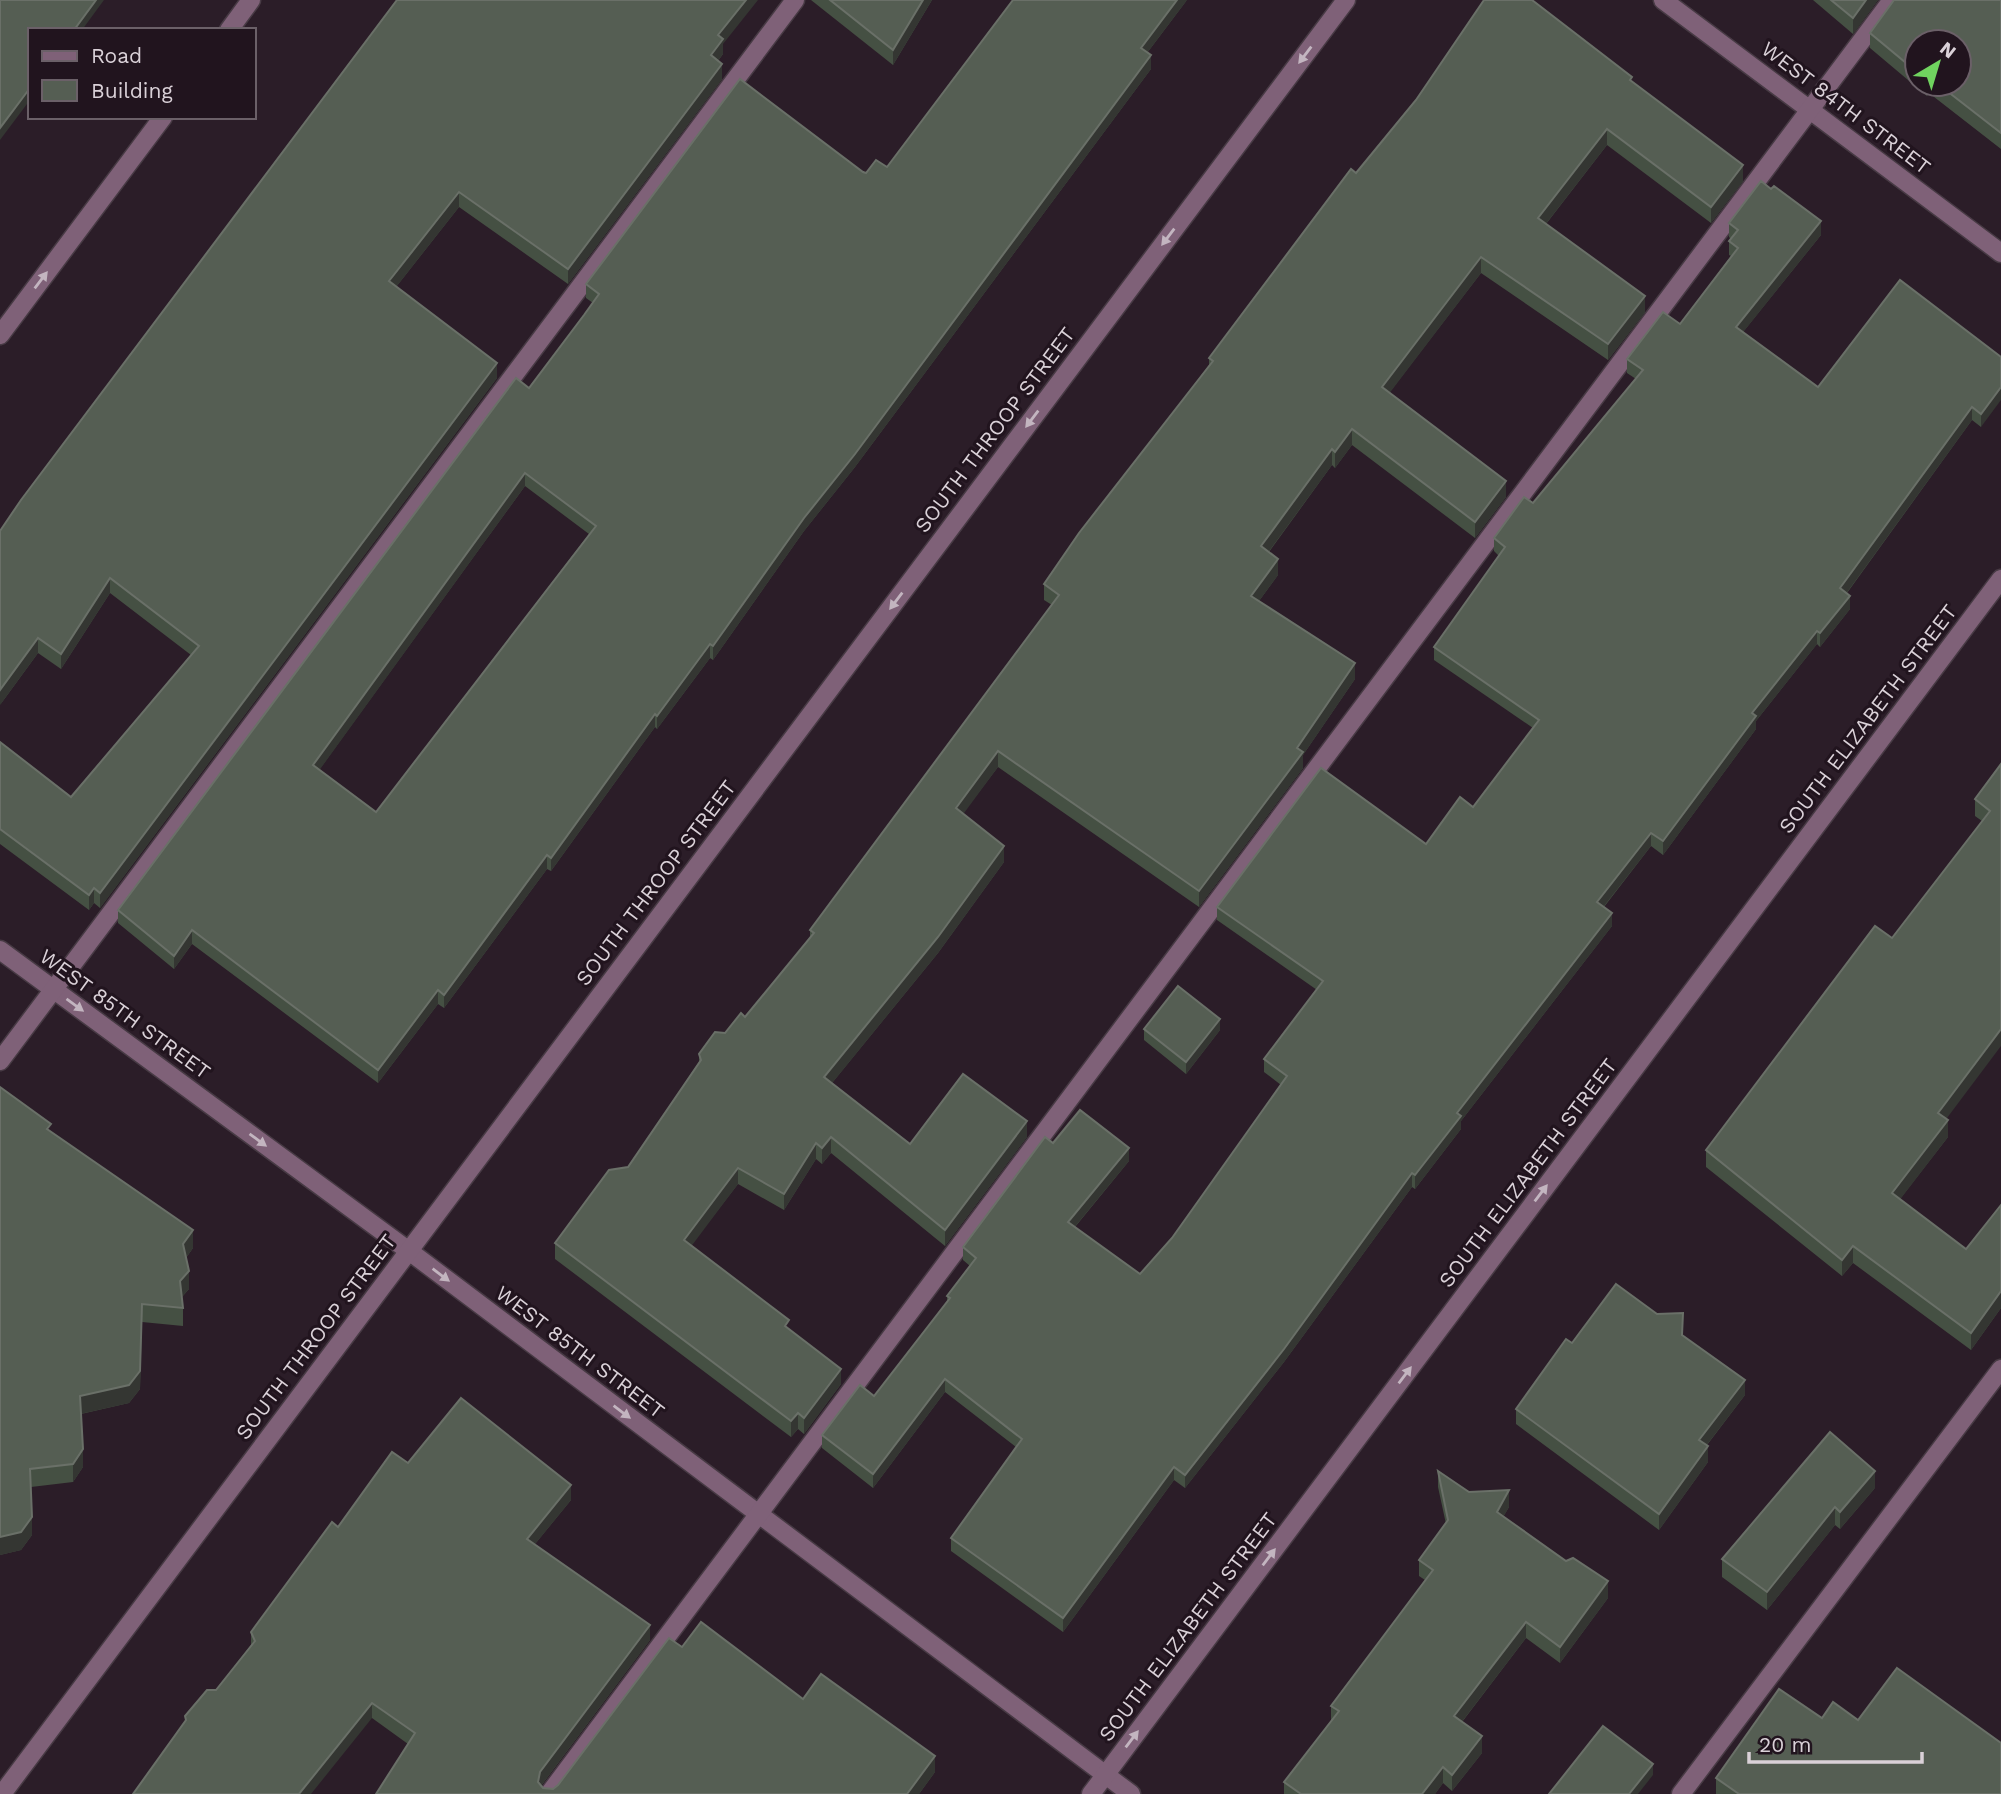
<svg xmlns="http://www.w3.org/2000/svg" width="2001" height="1794" font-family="'Work Sans',sans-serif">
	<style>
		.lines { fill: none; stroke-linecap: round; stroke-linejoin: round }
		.minor-casing { stroke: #473a44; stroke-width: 21 }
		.minor { stroke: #7f6178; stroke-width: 18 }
		.wall { fill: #455043; fill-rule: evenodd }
		.shaded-wall { fill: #343632 }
		.building { fill: #555e53; stroke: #6a7068; stroke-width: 2; fill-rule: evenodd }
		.oneway { fill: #c3b5c0 }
		.labels { text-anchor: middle; stroke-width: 6; stroke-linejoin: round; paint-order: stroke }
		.street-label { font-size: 21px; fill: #dad1d8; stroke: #21141e }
	</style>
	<rect width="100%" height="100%" fill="#2b1d28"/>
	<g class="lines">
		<defs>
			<g id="minor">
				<path d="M1663,0L2001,253"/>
				<path d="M229,30L251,0"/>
				<path d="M0,335L163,117"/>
				<path d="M0,950L409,1251L1131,1794"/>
				<path d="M0,1061L795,0"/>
				<path d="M2,1794L1346,0"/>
				<path d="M549,1794L1892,0"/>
				<path d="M1091,1794L2001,579"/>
				<path d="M1681,1794L2001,1369"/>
			</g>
		</defs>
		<!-- minor casing -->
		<use href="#minor" class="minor-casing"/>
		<!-- minor -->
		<use href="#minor" class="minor"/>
	</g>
	<!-- wall -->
	<g class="wall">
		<path d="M397,0L723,44V54L718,61L722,79L568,284L459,207L396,287L497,378L100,908L94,903L89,910L0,844V742L71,797L191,655L110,593L61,669L38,653L0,705Z"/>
		<path d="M811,0H932L893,65Z"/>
		<path d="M1187,0L1147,53L1151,69L855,467L804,531L713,660L710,658L657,729L655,727L551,871L547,869L444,1008L438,1004L378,1083L192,944L174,969L118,923V910L529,388L584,315L593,303L586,298V284L863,172L866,173L887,167ZM525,486L589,534L376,812L319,770Z"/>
		<path d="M1813,0H1878L1853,34Z"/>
		<path d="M2001,0V149L1929,93L1927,96L1870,48V33ZM1917,42L1959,84H1917Z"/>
		<path d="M1632,82L1743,181L1711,223L1607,145L1546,224L1645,312L1608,360L1481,273L1389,393L1506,497L1475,538L1352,445L1335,468L1332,465L1269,552L1278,575L1259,601L1355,679L1303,755V768L1199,907L998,767L963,813L1004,862L938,953L832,1083L910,1144L1027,1137L945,1246L831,1153L822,1164L816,1159L784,1210L738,1184L691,1245L789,1329L841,1384L804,1434L798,1429L791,1437L555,1259V1243L628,1167L699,1062V1054L725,1033L745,1017L810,938V930L1052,605L1044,600V584L1209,365V358L1356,173Z"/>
		<path d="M1729,223L1821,235L1743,332L1818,387L2001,357L1981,427L1972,420L1847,593L1850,609L1820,647L1817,644L1756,721V729L1663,855L1651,846L1604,907L1612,926L1461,1121V1129L1415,1189L1412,1187L1284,1362L1185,1488L1174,1480L1063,1632L951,1551V1538L1016,1447L945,1392L873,1488L822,1448V1435L874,1396L947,1302V1296L970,1266L963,1260V1247L1053,1143L1129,1161L1075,1227L1140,1274L1172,1238L1281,1085L1264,1072V1059L1317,990L1217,920V907L1426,844L1473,807L1533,728L1434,660V647L1499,556L1494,551V538L1533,503L1636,379L1627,373V359L1680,324L1731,256L1729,255V241L1731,239L1729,237Z"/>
		<path d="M2001,764L1946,1119L1948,1137L1900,1199L1966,1249L2001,1205V1308L1971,1350L1853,1263L1842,1276L1706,1167V1150L1892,938L1982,821L1975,816V799Z"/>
		<path d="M1144,1029L1220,1030L1186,1074L1144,1040Z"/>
		<path d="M0,1087L51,1132L193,1248L186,1258L189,1289L182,1297L183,1308V1326L142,1322L140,1389L129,1403L81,1414L83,1467L73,1482L31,1487L32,1535L21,1550L0,1555Z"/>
		<path d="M1657,1314L1683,1328V1336L1745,1395L1707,1445L1708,1462L1659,1530L1516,1424V1409Z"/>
		<path d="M408,1463L571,1500L535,1544L650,1640L541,1786L543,1788L553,1789L558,1785L682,1647L803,1699L935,1772L919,1794H376L408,1744L372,1718L185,1721V1716L216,1690L251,1645V1632L338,1527Z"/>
		<path d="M1438,1471L1469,1492L1509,1507L1503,1517L1608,1598L1560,1663L1526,1638L1462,1722L1482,1753L1452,1791L1443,1783L1435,1794H1284V1782L1331,1721V1706L1425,1580L1419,1576V1560L1446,1524L1438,1487Z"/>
		<path d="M1875,1488L1840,1529L1835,1525L1767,1610L1722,1577V1559Z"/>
		<path d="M1822,1718L1858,1720L2001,1794H1716V1778Z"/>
	</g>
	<!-- shaded-wall -->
	<g class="shaded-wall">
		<path d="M96,0H104L82,30H74Z"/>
		<path d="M746,0H758L723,44V54L711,70V55L718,35Z"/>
		<path d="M923,0H932L893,65V50Z"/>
		<path d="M1177,0H1187L1141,61V48Z"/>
		<path d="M1866,0H1878L1853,34V18Z"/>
		<path d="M1151,55V69L855,467L804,531L713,660V646L804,518Z"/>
		<path d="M722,64V79L568,284V269Z"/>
		<path d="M1927,84H1929V93L1927,96Z"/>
		<path d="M30,88V100L0,140V128Z"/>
		<path d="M1607,129V145L1538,234V218Z"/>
		<path d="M1743,165V181L1711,223V207Z"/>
		<path d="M459,192V207L389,296V281Z"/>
		<path d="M1821,221V235L1736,341V327Z"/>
		<path d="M1481,257V273L1382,403V387Z"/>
		<path d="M1645,296V312L1608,360V344Z"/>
		<path d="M497,363V378L100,908V893Z"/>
		<path d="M2001,387V400L1981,427V414Z"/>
		<path d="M1972,407V420L1840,602V588Z"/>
		<path d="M1352,429V445L1335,468V452Z"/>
		<path d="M1332,449V465L1261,562V546Z"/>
		<path d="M525,473V486L313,779V765Z"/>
		<path d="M1506,481V497L1475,538V522Z"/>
		<path d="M1278,559V575L1251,612V596Z"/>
		<path d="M110,578V593L61,669V654Z"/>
		<path d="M1850,596V609L1820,647V633Z"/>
		<path d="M1817,631V644L1756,721V729L1663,855V841L1752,713Z"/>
		<path d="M38,638V653L0,705V690Z"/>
		<path d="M710,644V658L657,729V716Z"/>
		<path d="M1355,663V679L1303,755V768L1199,907V891Z"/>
		<path d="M655,714V727L551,871V858Z"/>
		<path d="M998,751V767L956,824V808Z"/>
		<path d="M1651,833V846L1597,915V902Z"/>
		<path d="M1004,846V862L938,953L824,1093V1077Z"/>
		<path d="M547,855V869L444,1008V995Z"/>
		<path d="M94,888V903L89,910V895Z"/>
		<path d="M1612,913V926L1461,1121V1129L1415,1189V1175L1457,1113Z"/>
		<path d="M192,930V944L174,969V956Z"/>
		<path d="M438,990V1004L378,1083V1070Z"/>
		<path d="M1220,1019V1030L1186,1074V1062Z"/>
		<path d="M2001,1029V1046L1938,1130V1113Z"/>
		<path d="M1948,1120V1137L1892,1210V1193Z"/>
		<path d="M1027,1121V1137L945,1246V1230Z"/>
		<path d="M831,1137V1153L822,1164V1148Z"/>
		<path d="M816,1143V1159L784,1210V1194Z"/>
		<path d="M1129,1148V1161L1068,1235V1222Z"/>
		<path d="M738,1168V1184L684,1256V1240Z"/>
		<path d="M1412,1173V1187L1284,1362L1185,1488V1475Z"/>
		<path d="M193,1230V1248L183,1262V1244Z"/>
		<path d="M1853,1246V1263L1842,1276V1260Z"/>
		<path d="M189,1271V1289L180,1299V1281Z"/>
		<path d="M2001,1291V1308L1971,1350V1333Z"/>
		<path d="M142,1304L140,1389L129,1403L80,1414V1396Z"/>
		<path d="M841,1369V1384L804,1434V1418Z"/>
		<path d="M945,1379V1392L873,1488V1474Z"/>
		<path d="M1745,1380V1395L1699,1455V1440Z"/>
		<path d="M798,1413V1429L791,1437V1421Z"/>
		<path d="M1708,1446V1462L1659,1530V1514Z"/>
		<path d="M83,1449V1467L73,1482V1464Z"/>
		<path d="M1174,1467V1480L1063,1632V1618Z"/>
		<path d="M1875,1471V1488L1840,1529V1512Z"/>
		<path d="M571,1485V1500L527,1554V1539Z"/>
		<path d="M1509,1490V1507L1497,1528V1512Z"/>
		<path d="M1835,1507V1525L1767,1610V1592Z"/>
		<path d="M32,1517V1535L21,1550L0,1555V1537Z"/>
		<path d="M1608,1581V1598L1560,1663V1647Z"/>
		<path d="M1526,1622V1638L1454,1732V1716Z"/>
		<path d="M650,1625V1640L540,1787L538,1782L540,1772Z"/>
		<path d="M372,1703V1718L311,1794H299Z"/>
		<path d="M1482,1736V1753L1452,1791V1775Z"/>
		<path d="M935,1756V1772L919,1794H907Z"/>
		<path d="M1653,1764V1775L1638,1794H1629Z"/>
		<path d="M1443,1767V1783L1435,1794H1422Z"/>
	</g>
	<!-- building -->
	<g class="building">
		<path d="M0,0H96L74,30H30V88L0,128Z"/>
		<path d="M397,0H746L718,35L723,39L711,55L722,64L568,269L459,192L389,281L497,363L100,893L94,888L89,895L0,829V742L71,797L199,646L110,578L61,654L38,638L0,690V531L21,500Z"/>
		<path d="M830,0H923L893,50Z"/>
		<path d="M1013,0H1177L1141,48L1151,55L855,454L804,518L713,646L710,644L657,716L655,714L551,858L547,855L444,995L438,990L378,1070L192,930L174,956L118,910L516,378L529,388L584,315L599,294L586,284L740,79L863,172L866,173L876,160L887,167ZM525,473L596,526L376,812L313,765Z"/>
		<path d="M1484,0H1532L1632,77L1630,80L1743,165L1711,207L1607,129L1538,218L1645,296L1608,344L1481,257L1382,387L1506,481L1475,522L1352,429L1335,452L1332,449L1261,546L1278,559L1251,596L1355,663L1297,748L1303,752L1199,891L998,751L956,808L1004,846L938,937L824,1077L910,1144L963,1074L1027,1121L945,1230L831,1137L822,1148L816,1143L784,1194L738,1168L684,1240L789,1320L785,1326L841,1369L804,1418L798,1413L791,1421L555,1243L609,1170L628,1167L701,1060L699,1054L715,1032L725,1033L741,1013L745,1017L814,933L810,930L1059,595L1044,584L1079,533L1213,361L1209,358L1351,169L1356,173L1416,100Z"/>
		<path d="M1831,0H1866L1853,18Z"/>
		<path d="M1894,0H2001V133L1938,84H1959V42H1917V72L1870,33Z"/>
		<path d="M1761,181L1771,189L1774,186L1821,221L1736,327L1818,387L1900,280L2001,357V387L1981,414L1972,407L1840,588L1850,596L1820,633L1817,631L1752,713L1756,716L1663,841L1651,833L1597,902L1612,913L1457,1113L1461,1116L1415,1175L1412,1173L1284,1349L1185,1475L1174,1467L1063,1618L951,1538L1022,1439L945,1379L873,1474L822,1435L860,1385L874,1396L950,1298L947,1296L976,1258L963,1247L1045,1137L1053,1143L1080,1110L1129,1148L1068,1222L1140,1274L1172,1238L1287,1076L1264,1059L1323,981L1217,907L1321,768L1426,844L1460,797L1473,807L1539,720L1434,647L1505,547L1494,538L1524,497L1533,503L1643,370L1627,359L1663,312L1680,324L1738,248L1729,241L1738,230L1729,223Z"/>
		<path d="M2001,764V1029L1938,1113L1948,1120L1892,1193L1966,1249L2001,1205V1291L1971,1333L1853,1246L1842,1260L1706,1150L1875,926L1892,938L1990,811L1975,799Z"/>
		<path d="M1178,986L1220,1019L1186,1062L1144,1029Z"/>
		<path d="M0,1087L51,1124L47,1129L193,1230L183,1244L189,1271L180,1281L183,1308L142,1304L140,1371L129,1385L80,1396L83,1449L73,1464L30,1469L32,1517L21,1532L0,1537Z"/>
		<path d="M1616,1284L1657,1314L1683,1313L1682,1335L1745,1380L1699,1440L1708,1446L1659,1514L1516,1409L1566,1339L1572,1343Z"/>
		<path d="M461,1398L571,1485L527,1539L650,1625L540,1772L538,1782L543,1788L553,1789L558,1785L669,1638L682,1647L701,1622L803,1699L821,1674L935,1756L907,1794H376L415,1733L372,1703L299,1794H133L186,1720L185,1716L207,1690H216L255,1641L251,1632L332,1522L338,1527L392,1452L408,1463Z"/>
		<path d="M1830,1432L1875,1471L1840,1512L1835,1507L1767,1592L1722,1559Z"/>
		<path d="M1438,1471L1469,1492L1509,1490L1497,1512L1566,1561L1573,1558L1608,1581L1560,1647L1526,1622L1454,1716L1482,1736L1452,1775L1443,1767L1422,1794H1301L1284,1782L1339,1711L1331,1706L1433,1570L1419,1560L1448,1520Z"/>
		<path d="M1897,1668L2001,1743V1794H1739L1716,1778L1779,1689L1822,1718L1833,1702L1858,1720Z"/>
		<path d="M1603,1726L1653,1764L1629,1794H1549Z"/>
	</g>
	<!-- one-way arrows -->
	<defs><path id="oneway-solid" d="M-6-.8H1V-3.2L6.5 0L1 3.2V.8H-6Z" transform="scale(1.75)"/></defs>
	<g class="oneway">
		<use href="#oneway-solid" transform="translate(1305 55) rotate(127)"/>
		<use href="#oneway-solid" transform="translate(1168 237) rotate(127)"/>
		<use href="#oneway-solid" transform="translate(41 280) rotate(-53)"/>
		<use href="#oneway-solid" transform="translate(1032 419) rotate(127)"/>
		<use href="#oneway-solid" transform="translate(896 601) rotate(127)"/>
		<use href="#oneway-solid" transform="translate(75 1005) rotate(36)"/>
		<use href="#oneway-solid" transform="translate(258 1140) rotate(36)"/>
		<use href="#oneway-solid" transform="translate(1541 1193) rotate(-53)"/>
		<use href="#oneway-solid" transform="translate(441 1275) rotate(37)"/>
		<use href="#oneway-solid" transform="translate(1405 1375) rotate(-53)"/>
		<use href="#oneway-solid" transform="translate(622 1412) rotate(37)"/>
		<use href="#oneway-solid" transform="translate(1269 1557) rotate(-53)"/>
		<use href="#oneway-solid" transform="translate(1132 1739) rotate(-53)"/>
	</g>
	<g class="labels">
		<!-- street labels -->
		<g class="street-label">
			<text transform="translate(1846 108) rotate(37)" y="7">WEST 84TH STREET</text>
			<text transform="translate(995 430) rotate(-53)" y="7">SOUTH THROOP STREET</text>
			<text transform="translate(1868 719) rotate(-53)" y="7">SOUTH ELIZABETH STREET</text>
			<text transform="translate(656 883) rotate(-53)" y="7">SOUTH THROOP STREET</text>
			<text transform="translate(125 1014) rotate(36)" y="7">WEST 85TH STREET</text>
			<text transform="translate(1528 1173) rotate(-53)" y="7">SOUTH ELIZABETH STREET</text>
			<text transform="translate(316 1337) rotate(-53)" y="7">SOUTH THROOP STREET</text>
			<text transform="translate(580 1352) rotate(37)" y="7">WEST 85TH STREET</text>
			<text transform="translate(1188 1627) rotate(-53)" y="7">SOUTH ELIZABETH STREET</text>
		</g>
	</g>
	<!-- legend -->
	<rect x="28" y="28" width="228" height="91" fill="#21141e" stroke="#6b6068" stroke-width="2"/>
	<rect x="42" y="51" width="35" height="10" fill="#7f6178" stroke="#6b6068" stroke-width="2"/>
	<text x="91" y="63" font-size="21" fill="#dad1d8">Road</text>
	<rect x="42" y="80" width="35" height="21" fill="#555e53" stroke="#6b6068" stroke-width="2"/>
	<text x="91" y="98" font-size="21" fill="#dad1d8">Building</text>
	<!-- north arrow -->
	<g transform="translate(1938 63) rotate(38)"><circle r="33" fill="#21141e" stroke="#6b6068" stroke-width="2"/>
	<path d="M0-5L12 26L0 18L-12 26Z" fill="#70d35f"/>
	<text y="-10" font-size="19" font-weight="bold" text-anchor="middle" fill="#dad1d8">N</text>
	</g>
	<!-- scale -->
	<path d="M1749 1752v10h173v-10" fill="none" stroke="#dad1d8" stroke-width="3.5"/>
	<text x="1759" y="1752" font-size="21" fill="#dad1d8" stroke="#21141e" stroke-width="5" paint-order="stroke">20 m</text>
</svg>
